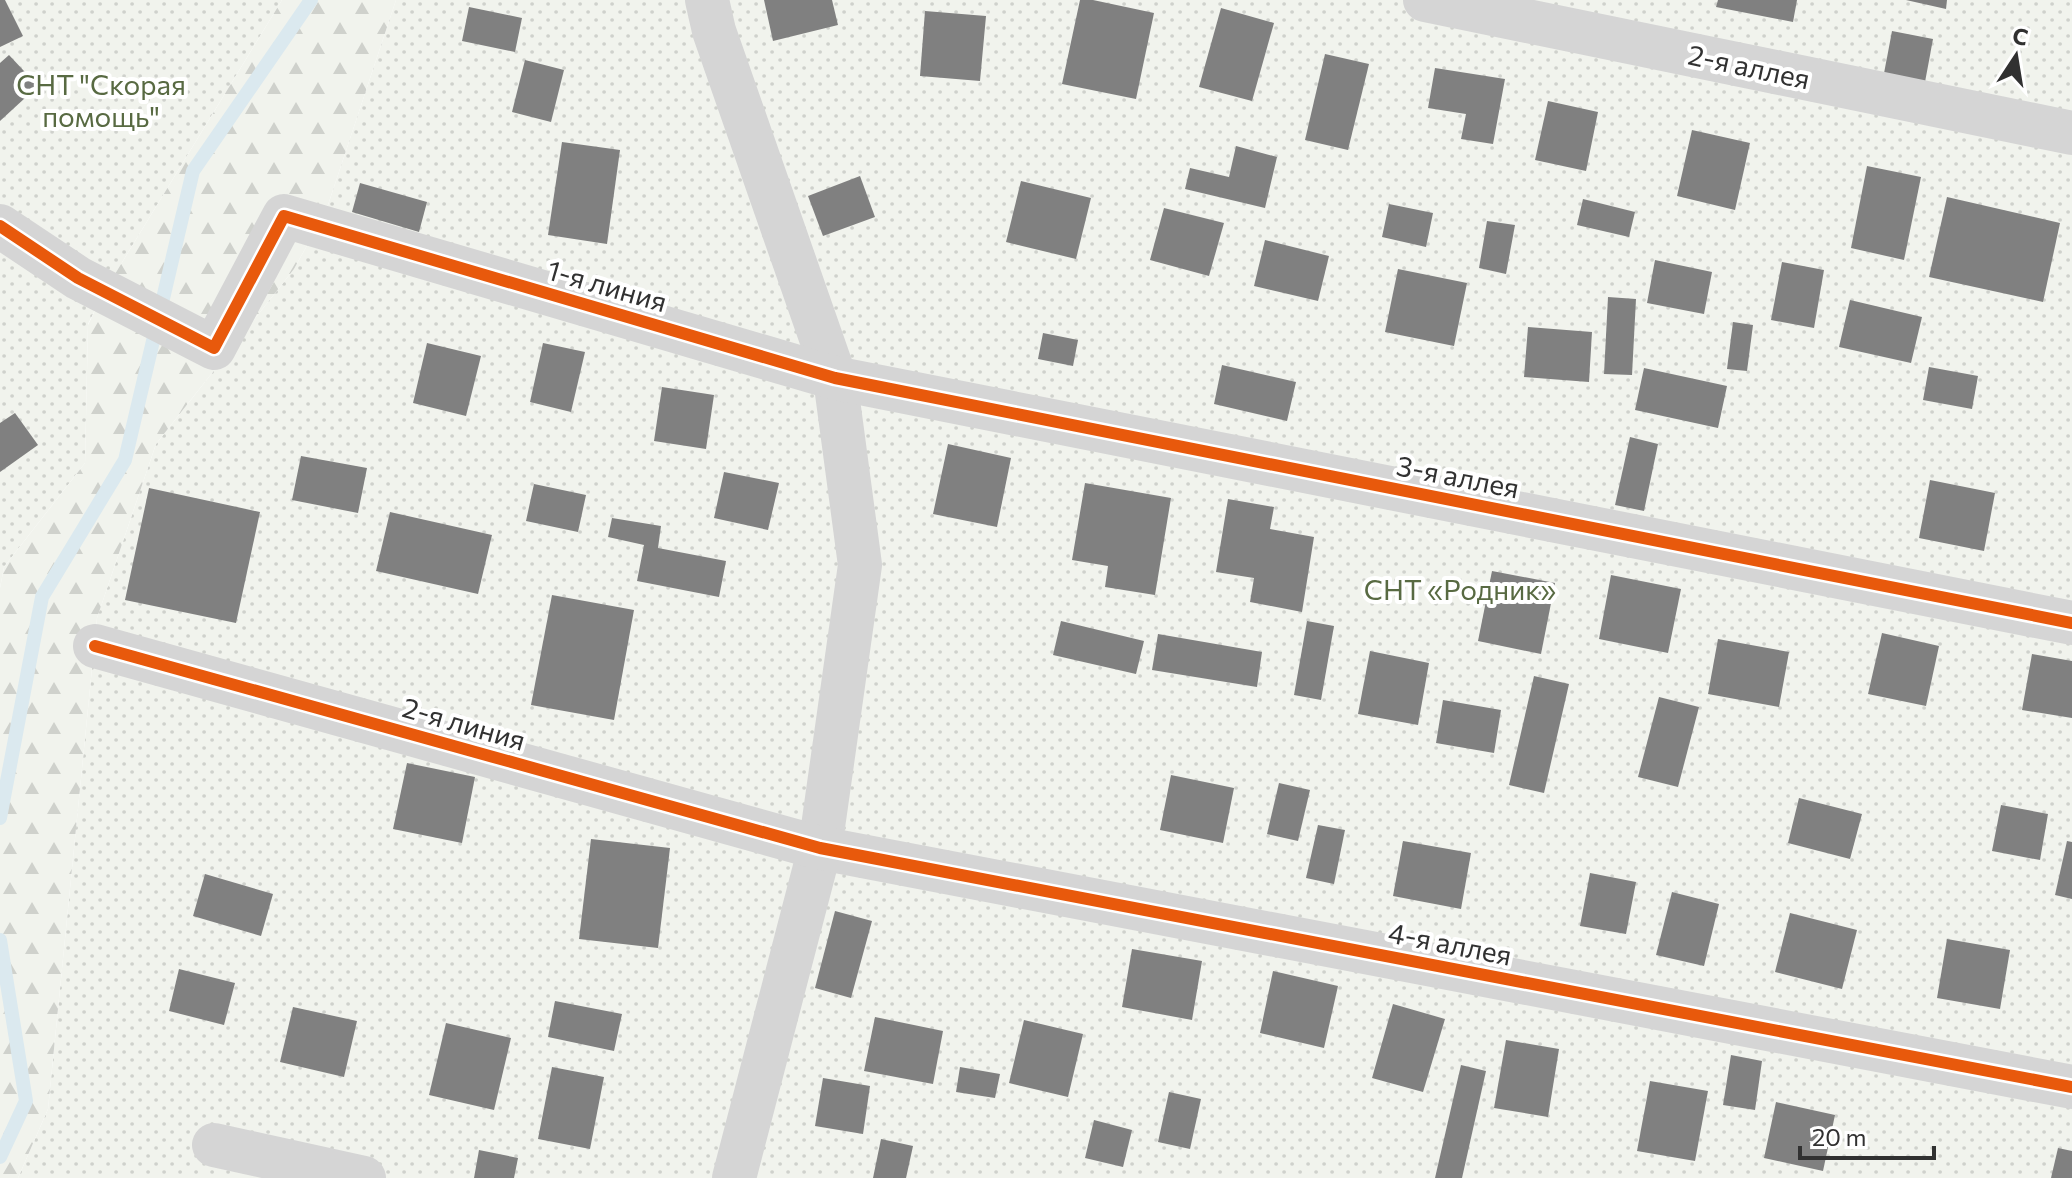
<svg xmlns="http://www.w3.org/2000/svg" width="2072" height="1178" font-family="Commissioner,sans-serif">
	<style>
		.grass { fill: url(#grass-dots) }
		.forest { fill: url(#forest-firs) }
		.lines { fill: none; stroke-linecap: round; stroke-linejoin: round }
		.stream { stroke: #dbe9ef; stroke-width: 14 }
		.building { fill: #808080 }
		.minor { stroke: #d5d5d5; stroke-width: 44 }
		.cycleway-casing { stroke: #fff; stroke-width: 17 }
		.cycleway { stroke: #e8590c; stroke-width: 12 }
		.labels { text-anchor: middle; stroke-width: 8; stroke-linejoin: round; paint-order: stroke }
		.street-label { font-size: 28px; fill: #313131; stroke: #fff }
		.park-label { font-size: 28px; fill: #586a42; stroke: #fff }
	</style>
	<defs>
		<pattern id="grass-dots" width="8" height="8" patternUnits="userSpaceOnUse" patternTransform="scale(2)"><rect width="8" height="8" fill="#f1f3ed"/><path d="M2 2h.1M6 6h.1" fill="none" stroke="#cfd1cc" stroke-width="1.8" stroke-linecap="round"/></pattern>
		<pattern id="forest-firs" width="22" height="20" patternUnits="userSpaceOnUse" patternTransform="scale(2)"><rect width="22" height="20" fill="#f1f3ed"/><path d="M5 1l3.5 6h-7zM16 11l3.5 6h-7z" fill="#cfd1cc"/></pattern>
	</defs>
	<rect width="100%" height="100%" fill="#fff"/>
	<!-- grass -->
	<g class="grass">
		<path d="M0,0H282L104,292L88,324L85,463L4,567L0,588Z"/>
		<path d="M396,0H2072V1178H18L48,1109L97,618L156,444L294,269L326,211Z"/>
	</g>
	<!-- forest -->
	<path class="forest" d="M282,0H396L326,211L294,269L156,444L97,618L48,1109L18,1178H0V588L4,567L85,463L88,325L104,292Z"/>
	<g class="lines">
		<!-- stream -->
		<g class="stream">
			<path d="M0,818L42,597L125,460L193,171L311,0"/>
			<path d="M0,940L26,1101L0,1157"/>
		</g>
	</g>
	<!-- building -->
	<g class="building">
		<path d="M0,0H5L23,36L0,47Z"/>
		<path d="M764,0H832L838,25L773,41Z"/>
		<path d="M1080,0H1093L1154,13L1136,99L1062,84Z"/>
		<path d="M1718,0H1797L1793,22L1716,7Z"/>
		<path d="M1906,0H1947L1946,9Z"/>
		<path d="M469,7L522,18L515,52L462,41Z"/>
		<path d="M1221,8L1274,23L1252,101L1199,87Z"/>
		<path d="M925,11L986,16L980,81L920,76Z"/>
		<path d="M1892,31L1933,39L1923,93L1882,84Z"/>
		<path d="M1325,54L1369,64L1348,150L1305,140Z"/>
		<path d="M9,55L38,86L0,121V63Z"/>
		<path d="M525,60L564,70L551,122L512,112Z"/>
		<path d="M1435,68L1505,79L1493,144L1461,139L1466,114L1428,108Z"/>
		<path d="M1548,101L1598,112L1586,171L1535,160Z"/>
		<path d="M1692,130L1750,143L1735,210L1677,196Z"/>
		<path d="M562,142L620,150L607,244L548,235Z"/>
		<path d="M1236,146L1277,157L1265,208L1185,189L1190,168L1229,177Z"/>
		<path d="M1867,166L1921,177L1904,260L1851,248Z"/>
		<path d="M860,176L875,217L823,236L808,196Z"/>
		<path d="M1021,181L1091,198L1076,259L1006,242Z"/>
		<path d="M360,183L427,202L419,232L352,212Z"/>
		<path d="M1947,197L2060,223L2043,302L1929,277Z"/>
		<path d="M1583,199L1635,212L1629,237L1577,225Z"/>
		<path d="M1389,204L1433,213L1426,247L1382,237Z"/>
		<path d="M1164,208L1224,223L1209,276L1150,260Z"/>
		<path d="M1487,221L1515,225L1506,274L1479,268Z"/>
		<path d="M1265,240L1329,256L1318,301L1254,286Z"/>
		<path d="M1655,260L1712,272L1704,314L1647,303Z"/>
		<path d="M1782,262L1824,270L1814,328L1771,320Z"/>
		<path d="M1398,269L1467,283L1454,346L1385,332Z"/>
		<path d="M1608,297L1636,299L1632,375L1604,374Z"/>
		<path d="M1850,300L1922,317L1911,363L1839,347Z"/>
		<path d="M1733,322L1753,325L1747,371L1727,369Z"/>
		<path d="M1528,327L1592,332L1589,382L1524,377Z"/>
		<path d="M1043,333L1078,340L1073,366L1038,359Z"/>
		<path d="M427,343L481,356L466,416L413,403Z"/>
		<path d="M543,343L585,352L571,412L530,402Z"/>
		<path d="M1222,365L1296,382L1287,421L1214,404Z"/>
		<path d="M1929,367L1978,376L1972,409L1923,400Z"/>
		<path d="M1644,368L1727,386L1718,428L1635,410Z"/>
		<path d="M662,387L714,395L706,449L654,441Z"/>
		<path d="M15,413L38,445L0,472V423Z"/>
		<path d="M1630,437L1658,444L1644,511L1615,505Z"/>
		<path d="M948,444L1011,458L997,527L933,514Z"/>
		<path d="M301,456L367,468L358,513L292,500Z"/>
		<path d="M724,472L779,483L768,530L714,518Z"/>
		<path d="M1930,480L1995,493L1984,551L1919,538Z"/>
		<path d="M1085,483L1171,498L1155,595L1105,587L1108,566L1072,560Z"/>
		<path d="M534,484L586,495L578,532L526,521Z"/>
		<path d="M149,488L260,512L236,623L125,600Z"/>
		<path d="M1228,499L1274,507L1270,529L1314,537L1302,612L1250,602L1254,578L1216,572Z"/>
		<path d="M390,512L492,535L478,594L376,571Z"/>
		<path d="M612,518L661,526L658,548L726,561L719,597L637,581L644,545L608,537Z"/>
		<path d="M1492,571L1555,583L1541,654L1478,641Z"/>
		<path d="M1611,575L1681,589L1668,653L1599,639Z"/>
		<path d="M552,595L634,610L614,720L531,705Z"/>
		<path d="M1061,621L1144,641L1136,674L1053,655Z"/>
		<path d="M1307,621L1334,626L1321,700L1294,695Z"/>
		<path d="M1882,633L1939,646L1926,706L1868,694Z"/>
		<path d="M1158,634L1262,652L1257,687L1152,670Z"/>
		<path d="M1718,639L1789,652L1779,707L1708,694Z"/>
		<path d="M1370,651L1429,663L1418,725L1358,714Z"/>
		<path d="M2032,654L2072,661V718L2022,710Z"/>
		<path d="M1534,676L1569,684L1544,793L1509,785Z"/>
		<path d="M1659,697L1699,707L1678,787L1638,777Z"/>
		<path d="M1443,700L1501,710L1494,753L1436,743Z"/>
		<path d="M407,763L475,777L462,843L393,829Z"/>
		<path d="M1171,775L1234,788L1223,843L1160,830Z"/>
		<path d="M1279,783L1310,790L1298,841L1267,834Z"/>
		<path d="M1799,798L1862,814L1850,859L1788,843Z"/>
		<path d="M2001,805L2048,814L2040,860L1992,851Z"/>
		<path d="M1318,825L1345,830L1334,884L1306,878Z"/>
		<path d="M591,839L670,848L658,948L579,939Z"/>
		<path d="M1403,841L1471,853L1461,909L1393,896Z"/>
		<path d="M2067,841L2072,842V899L2055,895Z"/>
		<path d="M1590,873L1636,882L1626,934L1580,926Z"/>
		<path d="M205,874L273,894L261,936L193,916Z"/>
		<path d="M1672,892L1719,904L1704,966L1656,955Z"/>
		<path d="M835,911L872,921L851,998L815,988Z"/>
		<path d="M1790,913L1857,930L1842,989L1775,972Z"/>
		<path d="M1947,939L2010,950L2000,1009L1937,998Z"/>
		<path d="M1132,949L1202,961L1192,1020L1122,1007Z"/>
		<path d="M179,969L235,983L224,1025L169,1011Z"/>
		<path d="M1273,971L1338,986L1324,1048L1260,1033Z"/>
		<path d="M555,1001L622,1014L614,1051L548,1037Z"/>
		<path d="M1393,1004L1445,1019L1423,1092L1372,1078Z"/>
		<path d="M293,1007L357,1021L344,1077L280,1062Z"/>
		<path d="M875,1017L943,1031L933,1084L864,1071Z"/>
		<path d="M1024,1020L1083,1034L1068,1097L1009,1083Z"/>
		<path d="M446,1023L511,1038L494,1110L429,1095Z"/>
		<path d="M1506,1040L1559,1049L1548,1117L1494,1108Z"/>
		<path d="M1731,1055L1762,1061L1755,1110L1723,1105Z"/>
		<path d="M1461,1065L1486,1071L1462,1178H1435Z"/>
		<path d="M552,1067L604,1077L590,1149L538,1139Z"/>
		<path d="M960,1067L1000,1074L995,1098L956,1092Z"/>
		<path d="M823,1078L870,1086L863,1134L815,1126Z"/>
		<path d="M1650,1081L1708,1091L1695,1161L1637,1151Z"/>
		<path d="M1169,1092L1201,1099L1190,1149L1158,1142Z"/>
		<path d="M1776,1102L1835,1115L1823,1171L1764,1158Z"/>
		<path d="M1094,1120L1132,1130L1123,1167L1085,1158Z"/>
		<path d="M881,1139L913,1146L906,1178H873Z"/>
		<path d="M2058,1148L2072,1151V1178H2051Z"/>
		<path d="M479,1150L518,1158L514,1178H474Z"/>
	</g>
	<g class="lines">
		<!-- minor -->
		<g class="minor">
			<path d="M707,0L714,31L835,378L860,565L820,848L734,1178"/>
			<path d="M1425,0L2072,133"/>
			<path d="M0,226L78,278L214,348L284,216L835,378L2072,623"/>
			<path d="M95,646L820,848L2072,1087"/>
			<path d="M214,1145L364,1178"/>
		</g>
		<defs>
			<g id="cycleway">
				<path d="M0,226L78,278L214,348L284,216L835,378L2072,623"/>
				<path d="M95,646L820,848L2072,1087"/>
			</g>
		</defs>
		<!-- cycleway casing -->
		<use href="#cycleway" class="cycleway-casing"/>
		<!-- cycleway -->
		<use href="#cycleway" class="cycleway"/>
	</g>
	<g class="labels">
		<!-- street labels -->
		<g class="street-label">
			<text transform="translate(1749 67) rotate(12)" y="10">2-я аллея</text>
			<text transform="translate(607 286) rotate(16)" y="10">1-я линия</text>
			<text transform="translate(1458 477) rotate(11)" y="10">3-я аллея</text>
			<text transform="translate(464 724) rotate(16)" y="10">2-я линия</text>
			<text transform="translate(1450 944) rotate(11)" y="10">4-я аллея</text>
		</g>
		<!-- park labels -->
		<g class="park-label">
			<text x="101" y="95">СНТ "Скорая<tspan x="101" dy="32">помощь"</tspan></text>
			<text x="1460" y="600">СНТ «Родник»</text>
		</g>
	</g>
	<!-- north arrow -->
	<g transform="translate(2016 56) rotate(12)" stroke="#ffffff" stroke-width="6" paint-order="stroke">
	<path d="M0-6L14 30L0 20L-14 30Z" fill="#313131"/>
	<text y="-12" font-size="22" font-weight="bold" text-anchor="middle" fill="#313131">С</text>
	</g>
	<!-- scale -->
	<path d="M1800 1146v12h134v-12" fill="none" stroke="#313131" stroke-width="4"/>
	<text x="1812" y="1146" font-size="24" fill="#313131" stroke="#ffffff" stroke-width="6" paint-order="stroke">20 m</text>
</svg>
